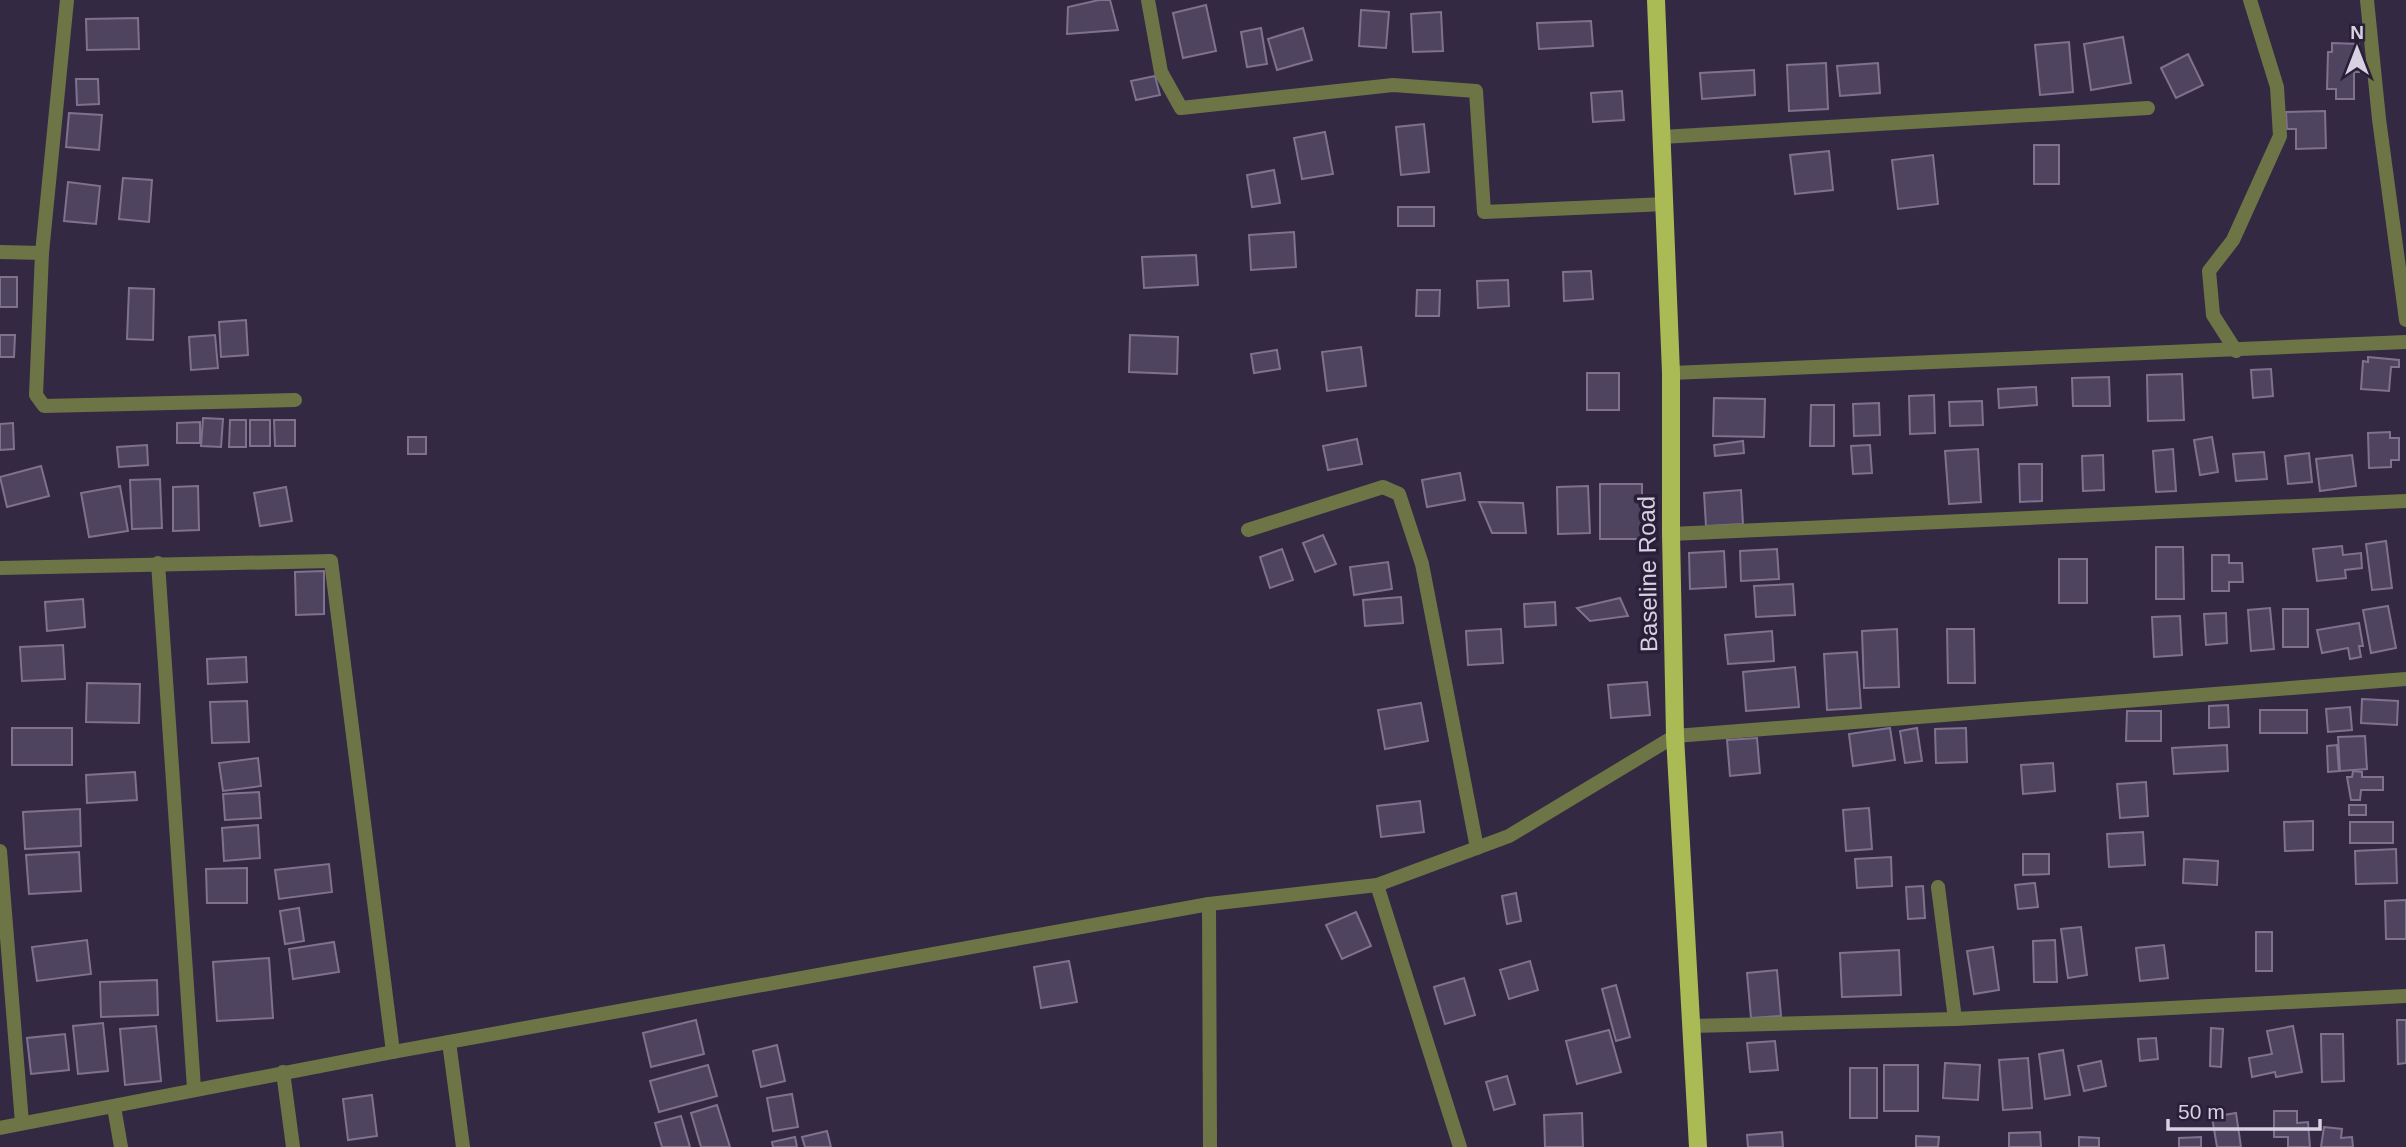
<svg xmlns="http://www.w3.org/2000/svg" width="2406" height="1147" font-family="Arial,sans-serif">
	<style>
		.building { fill: #4f445f; stroke: #7e728f; stroke-width: 2 }
		.lines { fill: none; stroke-linecap: round; stroke-linejoin: round }
		.minor { stroke: #6d7547; stroke-width: 14 }
		.tertiary { stroke: #6d7547; stroke-width: 14 }
		.primary { stroke: #aaba55; stroke-width: 18 }
		.labels { text-anchor: middle; stroke-width: 7; stroke-linejoin: round; paint-order: stroke }
		.street-label { font-size: 24px; fill: #d8d1e1; stroke: #2a1f38 }
	</style>
	<rect width="100%" height="100%" fill="#342942"/>
	<!-- building -->
	<g class="building">
		<path d="M1099,0H1110L1118,30L1067,34L1068,7Z"/>
		<path d="M1206,5L1216,51L1183,58L1173,13Z"/>
		<path d="M1361,10L1389,12L1386,48L1359,46Z"/>
		<path d="M1441,12L1443,51L1413,52L1411,14Z"/>
		<path d="M138,18L139,49L87,50L86,19Z"/>
		<path d="M1591,21L1593,46L1539,49L1537,23Z"/>
		<path d="M1261,28L1267,64L1247,67L1241,32Z"/>
		<path d="M1303,28L1312,60L1277,70L1268,39Z"/>
		<path d="M2123,37L2131,83L2091,90L2084,44Z"/>
		<path d="M2069,42L2073,92L2040,95L2035,45Z"/>
		<path d="M2332,43L2359,44V72H2354V99H2336V89H2327L2328,52H2332Z"/>
		<path d="M2188,54L2203,85L2176,98L2161,68Z"/>
		<path d="M1826,63L1828,109L1789,111L1787,65Z"/>
		<path d="M1878,63L1880,93L1840,96L1837,66Z"/>
		<path d="M1754,70L1755,95L1702,99L1700,73Z"/>
		<path d="M1155,76L1160,95L1136,100L1131,81Z"/>
		<path d="M76,79H98L99,104L77,105Z"/>
		<path d="M1622,91L1624,120L1593,122L1591,93Z"/>
		<path d="M2325,111L2326,148L2296,149V129H2287L2286,112Z"/>
		<path d="M69,113L102,115L99,150L66,147Z"/>
		<path d="M1424,124L1429,172L1401,175L1396,127Z"/>
		<path d="M1325,132L1333,174L1302,179L1294,138Z"/>
		<rect x="2034" y="145" width="25" height="39"/>
		<path d="M1829,151L1833,190L1795,194L1790,155Z"/>
		<path d="M1933,155L1938,204L1898,209L1892,160Z"/>
		<path d="M1274,170L1280,203L1252,207L1247,175Z"/>
		<path d="M123,178L152,180L149,222L119,219Z"/>
		<path d="M68,182L100,186L96,224L64,221Z"/>
		<rect x="1398" y="207" width="36" height="19"/>
		<path d="M1294,232L1296,267L1251,270L1249,235Z"/>
		<path d="M1196,255L1198,285L1144,288L1142,257Z"/>
		<path d="M1591,271L1593,299L1564,301L1563,272Z"/>
		<rect x="0" y="277" width="17" height="30"/>
		<path d="M1508,280L1509,306L1478,308L1477,281Z"/>
		<path d="M129,288L154,289L153,340L127,339Z"/>
		<path d="M1417,290H1440L1439,316H1416Z"/>
		<path d="M246,320L248,355L221,357L219,322Z"/>
		<path d="M0,335H15L14,357H0Z"/>
		<path d="M215,335L218,368L191,370L189,337Z"/>
		<path d="M1130,335L1178,337L1177,374L1129,372Z"/>
		<path d="M1361,347L1366,386L1327,391L1322,352Z"/>
		<path d="M1277,350L1280,369L1254,373L1251,354Z"/>
		<path d="M2368,357L2399,360V367H2391L2389,391L2361,389L2363,361L2368,362Z"/>
		<path d="M2271,369L2273,396L2253,398L2251,370Z"/>
		<rect x="1587" y="373" width="32" height="37"/>
		<path d="M2182,374L2184,420L2148,421L2147,375Z"/>
		<path d="M2109,377L2110,406H2073L2072,378Z"/>
		<path d="M2036,387L2037,405L1999,408L1998,389Z"/>
		<path d="M1934,395L1935,433L1910,434L1909,396Z"/>
		<path d="M1714,398L1765,399L1764,437L1713,436Z"/>
		<path d="M1982,401L1983,425L1950,426L1949,402Z"/>
		<path d="M1879,403L1880,435L1854,436L1853,404Z"/>
		<path d="M1811,405H1834V446H1810Z"/>
		<path d="M203,418L223,419L221,447L201,446Z"/>
		<path d="M230,420H246V447H229Z"/>
		<rect x="250" y="420" width="20" height="26"/>
		<path d="M274,420H295V446H275Z"/>
		<path d="M200,422V443H177V423Z"/>
		<path d="M13,423L14,449L0,450V424Z"/>
		<path d="M2390,432V438H2399V460H2391V467L2369,468L2368,433Z"/>
		<rect x="408" y="437" width="18" height="17"/>
		<path d="M2212,437L2218,472L2200,475L2194,440Z"/>
		<path d="M1357,439L1362,464L1328,470L1323,446Z"/>
		<path d="M1743,441L1744,453L1715,456L1714,445Z"/>
		<path d="M147,445L148,465L119,467L117,447Z"/>
		<path d="M1870,445L1872,473L1853,474L1851,446Z"/>
		<path d="M1978,449L1981,502L1949,504L1945,451Z"/>
		<path d="M2173,449L2176,491L2156,492L2153,451Z"/>
		<path d="M2264,452L2267,479L2236,481L2233,454Z"/>
		<path d="M2309,453L2312,482L2288,484L2285,456Z"/>
		<path d="M2103,455L2104,490L2083,491L2082,456Z"/>
		<path d="M2352,455L2356,486L2320,491L2316,459Z"/>
		<path d="M2019,464H2042V501L2020,502Z"/>
		<path d="M41,466L49,496L7,507L0,477Z"/>
		<path d="M1460,473L1465,500L1427,507L1422,480Z"/>
		<path d="M160,479L162,528L132,529L130,480Z"/>
		<rect x="1600" y="484" width="42" height="55"/>
		<path d="M120,486L128,531L89,537L81,493Z"/>
		<path d="M198,486L199,530L173,531V487Z"/>
		<path d="M1588,486L1590,533L1558,534L1557,487Z"/>
		<path d="M286,487L292,521L260,526L254,493Z"/>
		<path d="M1741,490L1743,524L1706,526L1704,493Z"/>
		<path d="M1479,502L1523,503L1526,533H1492Z"/>
		<path d="M1323,535L1336,564L1315,572L1303,543Z"/>
		<path d="M2386,541L2392,588L2372,590L2366,544Z"/>
		<path d="M2342,546L2343,555L2361,553L2362,568L2345,570L2346,578L2317,581L2313,549Z"/>
		<path d="M2156,547H2183L2184,599H2156Z"/>
		<path d="M1282,549L1293,580L1270,588L1260,557Z"/>
		<path d="M1777,549L1779,579L1741,581L1740,551Z"/>
		<path d="M1724,551L1726,587L1690,589L1689,553Z"/>
		<path d="M2212,555H2229V563H2242L2243,582H2229V591H2212Z"/>
		<rect x="2059" y="559" width="28" height="44"/>
		<path d="M1388,562L1392,589L1354,595L1350,567Z"/>
		<path d="M324,571V614L296,615L295,572Z"/>
		<path d="M1793,584L1795,615L1756,617L1754,586Z"/>
		<path d="M1401,597L1403,623L1365,626L1363,600Z"/>
		<path d="M1620,598L1628,616L1590,621L1577,608Z"/>
		<path d="M83,599L85,627L47,631L45,602Z"/>
		<path d="M1555,602L1556,625L1525,627L1524,604Z"/>
		<path d="M2388,606L2396,648L2371,653L2363,610Z"/>
		<path d="M2270,608L2274,649L2251,651L2248,610Z"/>
		<rect x="2283" y="609" width="25" height="38"/>
		<path d="M2226,613L2227,643L2206,645L2204,614Z"/>
		<path d="M2180,616L2182,655L2154,657L2152,617Z"/>
		<path d="M2359,623L2363,646H2359L2361,657L2350,659L2348,648L2322,653L2317,630Z"/>
		<path d="M1501,629L1503,663L1468,665L1466,631Z"/>
		<path d="M1897,629L1899,687L1864,688L1862,631Z"/>
		<path d="M1947,629H1974L1975,683H1948Z"/>
		<path d="M1772,631L1774,661L1728,664L1725,635Z"/>
		<path d="M63,645L65,679L22,681L20,647Z"/>
		<path d="M1857,652L1861,708L1827,710L1824,654Z"/>
		<path d="M246,657L247,682L208,684L207,659Z"/>
		<path d="M1795,667L1799,707L1746,711L1743,672Z"/>
		<path d="M1647,682L1650,715L1611,718L1608,685Z"/>
		<path d="M87,683L140,684L139,723L86,722Z"/>
		<path d="M2362,699L2398,701L2397,725L2361,723Z"/>
		<path d="M247,701L249,742L212,743L210,702Z"/>
		<path d="M1421,703L1428,741L1385,749L1378,710Z"/>
		<path d="M2228,705L2229,727L2209,728V706Z"/>
		<path d="M2350,707L2352,730L2328,732L2326,709Z"/>
		<rect x="2260" y="710" width="47" height="23"/>
		<path d="M2127,711H2161V741H2126Z"/>
		<rect x="12" y="728" width="60" height="37"/>
		<path d="M1890,728L1895,760L1853,766L1849,734Z"/>
		<path d="M1917,728L1922,761L1905,763L1900,731Z"/>
		<path d="M1966,728L1967,762L1936,763L1935,729Z"/>
		<path d="M2365,736L2367,769L2340,771L2338,737Z"/>
		<path d="M1757,738L1760,773L1730,776L1727,740Z"/>
		<path d="M2227,745L2228,771L2174,774L2172,748Z"/>
		<path d="M2337,745L2339,771L2328,772L2327,746Z"/>
		<path d="M258,758L261,786L223,791L219,763Z"/>
		<path d="M2053,763L2055,791L2023,794L2021,765Z"/>
		<path d="M2353,771L2362,772V777H2383V790H2361L2360,800H2351L2347,777H2352Z"/>
		<path d="M135,772L137,800L87,803L86,775Z"/>
		<path d="M2146,782L2148,816L2120,818L2117,784Z"/>
		<path d="M259,792L261,818L225,820L223,794Z"/>
		<path d="M1420,801L1424,832L1381,837L1377,806Z"/>
		<rect x="2349" y="805" width="17" height="10"/>
		<path d="M1869,808L1872,849L1846,851L1843,810Z"/>
		<path d="M80,809L81,846L25,849L23,812Z"/>
		<path d="M2313,821V850L2285,851L2284,822Z"/>
		<rect x="2350" y="822" width="43" height="21"/>
		<path d="M258,825L260,858L224,861L222,828Z"/>
		<path d="M2143,832L2145,865L2109,867L2107,834Z"/>
		<path d="M2396,849L2397,883L2356,884L2355,851Z"/>
		<path d="M79,852L81,891L29,894L26,855Z"/>
		<path d="M2023,854H2049V874L2023,875Z"/>
		<path d="M1891,857L1892,886L1857,888L1855,859Z"/>
		<path d="M2184,859L2218,861L2217,885L2183,883Z"/>
		<path d="M329,864L332,892L279,899L275,870Z"/>
		<path d="M247,868V903H207L206,869Z"/>
		<path d="M2035,883L2038,907L2018,909L2015,885Z"/>
		<path d="M1923,886L1925,918L1908,919L1906,887Z"/>
		<path d="M1516,893L1521,921L1507,924L1502,896Z"/>
		<path d="M2406,900V939H2386L2385,901Z"/>
		<path d="M299,908L304,941L285,944L280,911Z"/>
		<path d="M1356,912L1371,946L1342,959L1326,925Z"/>
		<path d="M2081,927L2087,975L2068,978L2061,929Z"/>
		<rect x="2256" y="932" width="16" height="39"/>
		<path d="M87,940L91,974L37,981L32,947Z"/>
		<path d="M2055,940L2057,982H2034L2033,941Z"/>
		<path d="M334,942L339,972L293,979L289,949Z"/>
		<path d="M2164,945L2168,978L2140,981L2136,948Z"/>
		<path d="M1993,947L1999,990L1974,994L1967,951Z"/>
		<path d="M1899,950L1901,995L1842,997L1840,953Z"/>
		<path d="M269,958L273,1018L217,1021L213,962Z"/>
		<path d="M1069,961L1077,1002L1041,1008L1034,967Z"/>
		<path d="M1530,961L1538,990L1509,999L1500,970Z"/>
		<path d="M1777,970L1781,1016L1751,1018L1747,973Z"/>
		<path d="M1464,978L1475,1015L1445,1024L1434,987Z"/>
		<path d="M157,980L158,1015L101,1017L100,982Z"/>
		<path d="M1616,985L1630,1037L1616,1041L1602,989Z"/>
		<path d="M696,1020L704,1054L651,1067L643,1033Z"/>
		<path d="M2397,1020H2406V1063L2398,1064Z"/>
		<path d="M103,1023L108,1071L78,1074L73,1026Z"/>
		<path d="M156,1026L161,1081L125,1085L120,1029Z"/>
		<path d="M2293,1026L2302,1072L2276,1077L2275,1072L2252,1077L2249,1058L2272,1054L2267,1031Z"/>
		<path d="M2211,1028L2223,1029L2221,1067L2210,1066Z"/>
		<path d="M1609,1030L1621,1072L1577,1084L1566,1041Z"/>
		<path d="M65,1034L69,1070L31,1074L27,1038Z"/>
		<path d="M2321,1034H2343L2344,1081L2322,1082Z"/>
		<path d="M2156,1038L2158,1059L2140,1061L2138,1039Z"/>
		<path d="M1775,1041L1778,1070L1750,1072L1747,1043Z"/>
		<path d="M777,1045L785,1081L761,1087L753,1051Z"/>
		<path d="M2063,1050L2070,1095L2045,1099L2039,1054Z"/>
		<path d="M2028,1058L2032,1108L2003,1110L1999,1060Z"/>
		<path d="M2101,1061L2106,1086L2084,1091L2078,1066Z"/>
		<path d="M1945,1063L1980,1065L1978,1100L1943,1098Z"/>
		<path d="M708,1065L717,1096L659,1112L650,1081Z"/>
		<rect x="1884" y="1065" width="34" height="46"/>
		<rect x="1850" y="1068" width="27" height="50"/>
		<path d="M1507,1076L1515,1104L1494,1110L1486,1082Z"/>
		<path d="M792,1094L798,1127L773,1131L767,1098Z"/>
		<path d="M372,1095L377,1136L348,1140L343,1099Z"/>
		<path d="M717,1105L730,1147H701L691,1113Z"/>
		<path d="M2274,1111H2297V1123L2308,1122L2310,1147H2288V1137H2274Z"/>
		<path d="M1582,1113L1583,1147H1545L1544,1115Z"/>
		<path d="M2236,1113L2241,1147H2217L2212,1117Z"/>
		<path d="M681,1116L690,1147H662L655,1123Z"/>
		<path d="M2324,1127L2342,1129L2341,1138L2352,1137L2353,1147H2321Z"/>
		<path d="M827,1131L831,1147H805L802,1137Z"/>
		<path d="M1782,1132L1783,1147H1748L1747,1135Z"/>
		<path d="M2040,1132L2041,1147H2009V1133Z"/>
		<path d="M1916,1136L1939,1137L1938,1147H1916Z"/>
		<path d="M795,1137L797,1147H773L772,1142Z"/>
		<path d="M2079,1137L2099,1138V1147H2079Z"/>
		<path d="M2201,1137V1147H2179V1138Z"/>
	</g>
	<g class="lines">
		<!-- minor -->
		<g class="minor">
			<path d="M67,0L42,253L36,395L44,406L295,400"/>
			<path d="M1148,0L1161,72L1181,108L1393,85L1476,91L1484,212L1666,204"/>
			<path d="M2367,0L2379,119L2406,320"/>
			<path d="M1662,137L2148,108"/>
			<path d="M0,252L42,253"/>
			<path d="M2236,351L2213,315L2209,271L2233,240L2280,136L2277,87L2250,0"/>
			<path d="M1248,530L1383,487L1399,494L1422,564L1477,848"/>
			<path d="M1671,534L2406,501"/>
			<path d="M158,563L194,1088"/>
			<path d="M0,568L331,561L393,1052"/>
			<path d="M0,851L22,1123"/>
			<path d="M1377,885L1460,1147"/>
			<path d="M1938,887L1955,1019"/>
			<path d="M1209,904L1210,1147"/>
			<path d="M1691,1026L1955,1019L2406,996"/>
			<path d="M449,1042L463,1147"/>
			<path d="M283,1072L293,1147"/>
			<path d="M114,1107L121,1147"/>
			<path d="M0,1128L393,1052L1209,904L1377,885L1509,836L1675,736L2406,679"/>
		</g>
		<!-- tertiary -->
		<path class="tertiary" d="M1671,373L2406,342"/>
		<!-- primary -->
		<path class="primary" d="M1656,0L1671,373V534L1675,736L1698,1147"/>
	</g>
	<g class="labels">
		<!-- street labels -->
		<g class="street-label">
			<text transform="translate(1648 574) rotate(-91)" y="8">Baseline Road</text>
		</g>
	</g>
	<!-- north arrow -->
	<g transform="translate(2357 49)" stroke="#2a1f38" stroke-width="5" paint-order="stroke">
	<path d="M0-5L12 26L0 18L-12 26Z" fill="#d8d1e1"/>
	<text y="-10" font-size="19" font-weight="bold" text-anchor="middle" fill="#d8d1e1">N</text>
	</g>
	<!-- scale -->
	<path d="M2168 1119v10h152v-10" fill="none" stroke="#d8d1e1" stroke-width="3.5"/>
	<text x="2178" y="1119" font-size="21" fill="#d8d1e1" stroke="#2a1f38" stroke-width="5" paint-order="stroke">50 m</text>
</svg>
